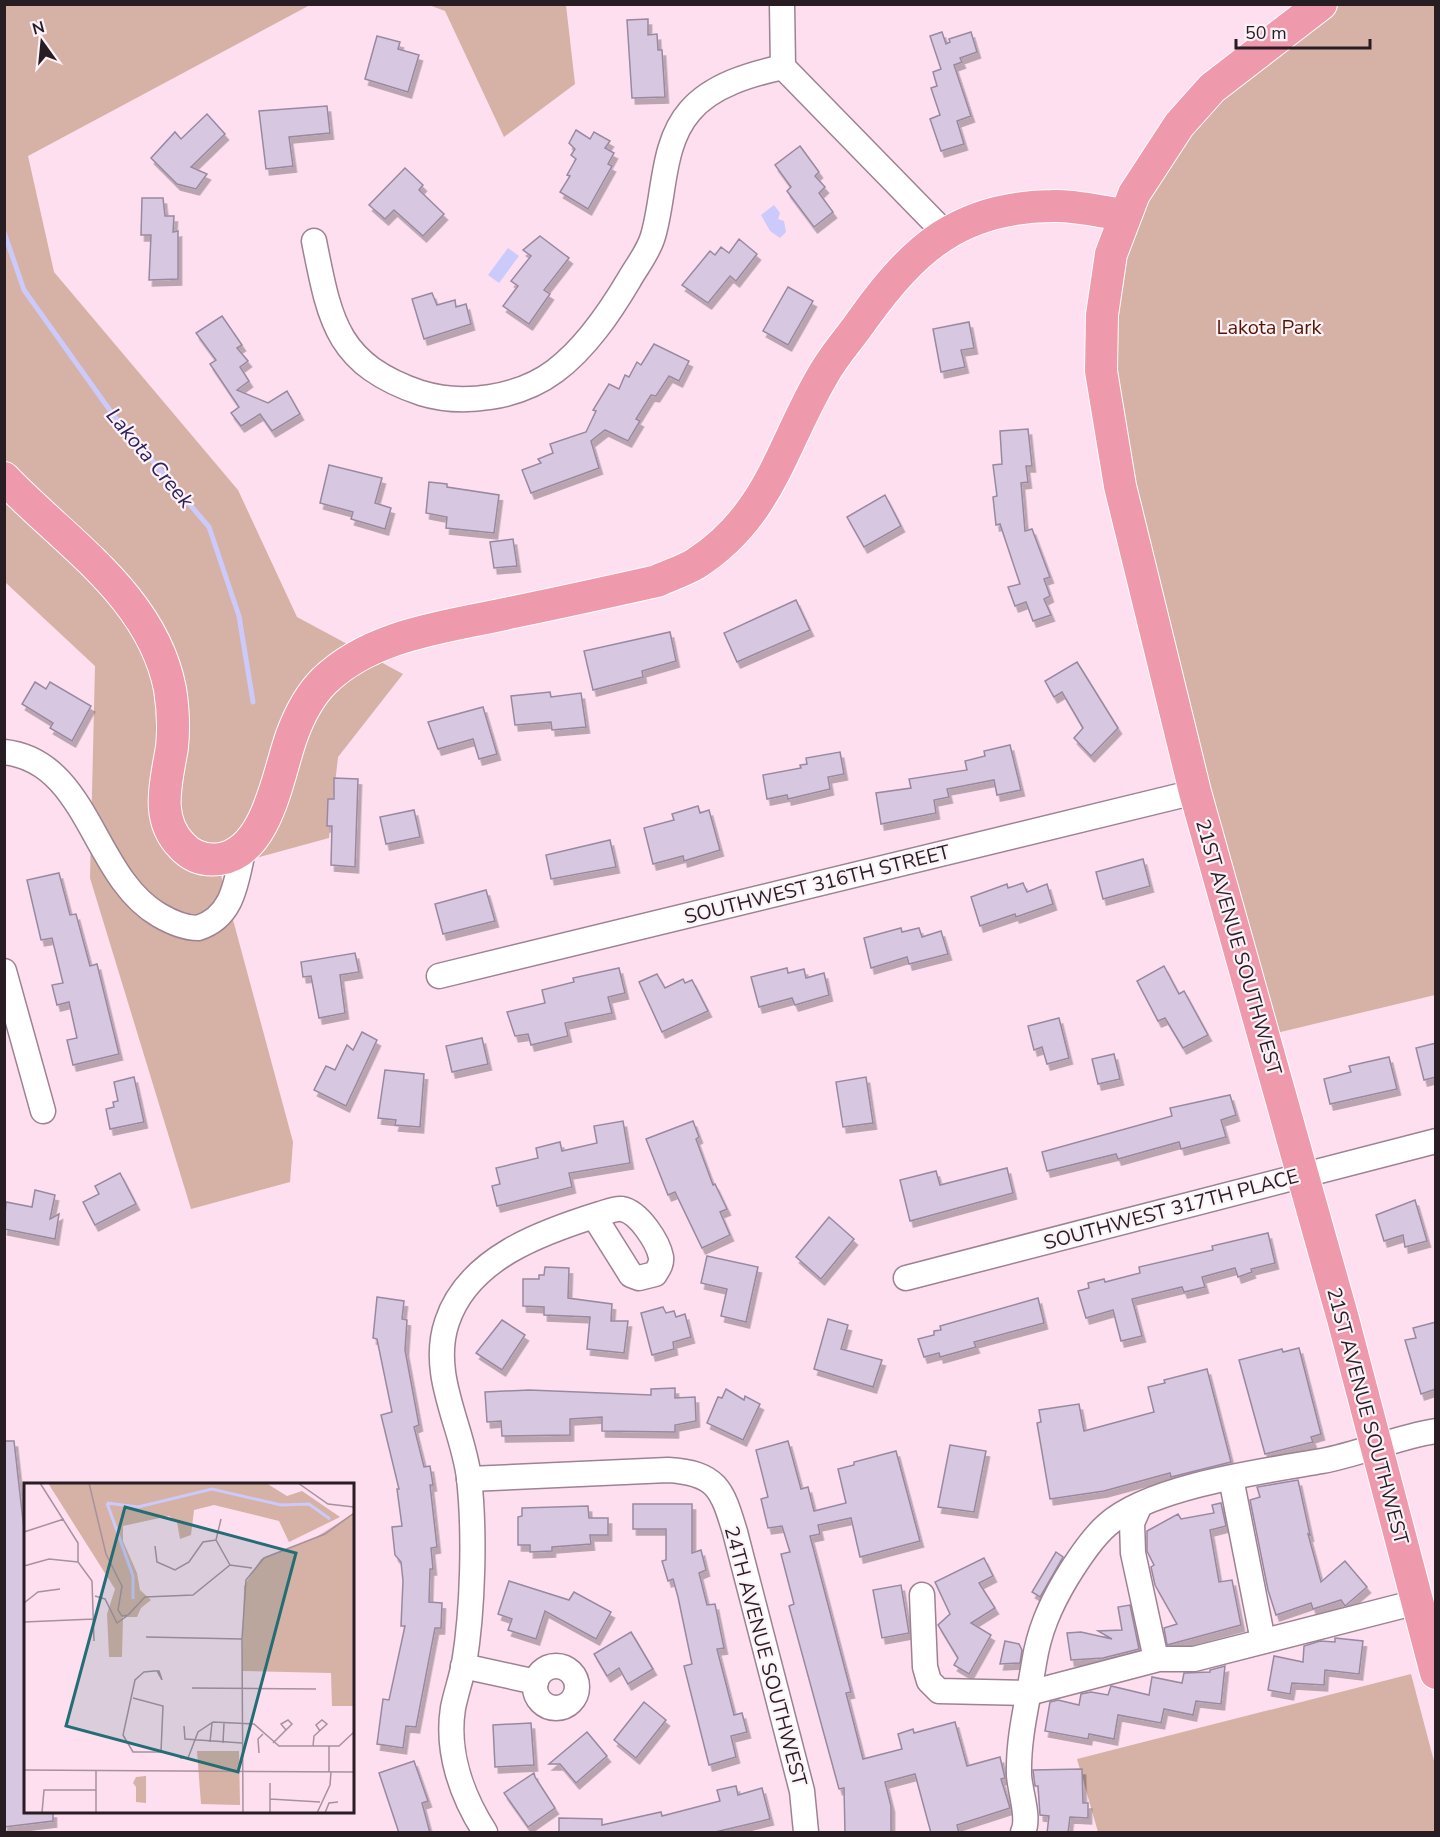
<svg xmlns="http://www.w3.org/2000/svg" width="1440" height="1837" font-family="'Nunito Sans',sans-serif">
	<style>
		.green { fill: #d6b1a5 }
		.water { fill: #cccafb }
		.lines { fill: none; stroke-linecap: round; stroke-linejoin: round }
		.stream { stroke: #cccafb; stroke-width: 5 }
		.building { fill: #d8c7e0; stroke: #9989a0; stroke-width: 1.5; filter: url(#shadow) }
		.minor-casing { stroke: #9d8392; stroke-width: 27 }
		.major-casing { stroke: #fff; stroke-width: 34 }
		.minor { stroke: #fff; stroke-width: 24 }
		.major { stroke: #ef9aac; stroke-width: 32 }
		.labels { text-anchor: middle; stroke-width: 4.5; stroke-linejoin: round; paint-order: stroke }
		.park-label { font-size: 20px; fill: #541601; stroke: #fef2f9 }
		.street-label { font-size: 20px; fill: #271d23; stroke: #fef2f9 }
		.water-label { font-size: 21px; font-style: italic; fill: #2d235c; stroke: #fef2f9 }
		.inset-river { fill: none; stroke: #cccafb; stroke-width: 3 }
		.inset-road { fill: none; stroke: #a7919e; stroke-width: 1.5 }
		.view { fill: #236d75; fill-opacity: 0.15; stroke: #236d75; stroke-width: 3 }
		.inset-edge { fill: none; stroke: #271d23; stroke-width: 3 }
	</style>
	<defs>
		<filter id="shadow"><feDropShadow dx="3.5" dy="6" stdDeviation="0" flood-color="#0004"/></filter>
	</defs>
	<rect width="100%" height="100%" fill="#fddff0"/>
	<!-- green -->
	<g class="green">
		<path d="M4,5H310L28,156L54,272L238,490L297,617L403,674L338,757L329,838L219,868L293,1142L290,1182L191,1209L90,878L95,666L5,582Z"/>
		<path d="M429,5H566L575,84L504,137L445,11Z"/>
		<path d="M1321,5H1435V995L1264,1036L1120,486L1102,315L1179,125Z"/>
		<path d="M1411,1674L1435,1765V1832H1098L1077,1759Z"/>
	</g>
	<!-- water -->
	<g class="water">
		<path d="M774,205L780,213L778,219L784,221L786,232L780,238L770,231L761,215Z"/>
		<path d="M508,248L519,256L499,283L488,275Z"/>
	</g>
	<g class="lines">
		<!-- stream -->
		<path class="stream" d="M4,232L24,290L114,416L209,527L239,616L253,702"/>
	</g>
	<!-- building -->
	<g class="building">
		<path d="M648,19V35L657,34L658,50H662L665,97L632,98L627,20Z"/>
		<path d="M942,32L946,44L950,42L949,39L971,32L977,52L960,58L962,62L954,65L971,116L957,121L964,144L941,151L930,119L940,115L931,88L937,86L933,72L941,69L930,36Z"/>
		<path d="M377,36L400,42L398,49L419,55L408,92L365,79Z"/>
		<path d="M327,106L330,133L289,137L293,166L266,169L259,111Z"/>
		<path d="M207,114L225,134L191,167L207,174L196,189L177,184L151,158L175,132L181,139Z"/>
		<path d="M576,130L590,139L594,132L610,141L605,148L614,153L608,164L612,166L588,209L560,192L570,176L567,175L576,159L571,155L575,149L569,143Z"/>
		<path d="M800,146L819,172L815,176L825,187L819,193L833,212L814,227L787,191L791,187L775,165Z"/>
		<path d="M405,168L423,185L419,190L444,214L423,236L394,210L385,219L369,205Z"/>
		<path d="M142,198H163L165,216H174L173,232L178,231V279L149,280L151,235H141Z"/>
		<path d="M540,236L569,258L544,290L550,294L529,324L503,306L518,286L511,281L531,256L523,250Z"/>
		<path d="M739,239L757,254L736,281L730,276L708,303L682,285L710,251L715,255L721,247L729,253Z"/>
		<path d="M788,287L813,301L788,345L763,331Z"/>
		<path d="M432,293L437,305L455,300L456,307L466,304L471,324L424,339L412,299Z"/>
		<path d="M222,316L242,345L237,348L248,361L240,367L249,381L237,390L268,403L287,391L300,414L272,431L260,414L241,426L231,413L239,407L210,364L216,360L196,333Z"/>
		<path d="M969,322L974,348L961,350L965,367L941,372L933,329Z"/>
		<path d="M654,344L689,361L679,381L669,376L656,396L651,395L636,419L640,421L628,441L605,430L591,441L599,468L531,493L522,470L541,463L538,459L553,453L550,444L586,432L596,411L593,410L609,384L619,389L625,375L629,377L637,362L641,365Z"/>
		<path d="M1028,429L1032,466H1026L1028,482L1021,483L1025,531L1032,529L1050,577L1044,579L1050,596L1044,599L1051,615L1033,621L1026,602L1015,606L1008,587L1020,584L1000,524L996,525L993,497L997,496L993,465L1002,464L1000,431Z"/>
		<path d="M329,465L382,478L375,503L391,508L385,529L351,519L353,512L320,503Z"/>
		<path d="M429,482L447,484V487L499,495L494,533L446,528L447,517L426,513Z"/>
		<path d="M885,495L901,526L864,547L847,517Z"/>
		<path d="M513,539L517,566L494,568L490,542Z"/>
		<path d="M796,600L810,630L737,662L724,633Z"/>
		<path d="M670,632L676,661L642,671L643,677L593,690L584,651Z"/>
		<path d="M1077,662L1118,728L1091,756L1074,738L1083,728L1062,692L1054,697L1045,681Z"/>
		<path d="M35,682L46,689L50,682L91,706L72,741L50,728L53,723L22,704Z"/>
		<path d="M550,692L551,697L581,693L586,727L552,730L551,722L515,725L511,696Z"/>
		<path d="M483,707L497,754L479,759L473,739L438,749L428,722Z"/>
		<path d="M1010,745L1021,790L997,795L994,780L947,789L949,797L934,800L936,813L881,824L876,793L911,788L909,779L967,770L965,761L985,756L984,751Z"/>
		<path d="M840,752L844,774L828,777L830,789L788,799L787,795L767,799L763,775L801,768L800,765L807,764L806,758Z"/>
		<path d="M334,778L358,779L355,867L331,865L332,826H327L328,799H334Z"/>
		<path d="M698,806L700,813L709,810L720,850L684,861L683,856L653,864L644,828L674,820L672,814Z"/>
		<path d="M414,810L420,837L386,844L380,817Z"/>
		<path d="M610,840L616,867L551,879L546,855Z"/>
		<path d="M1143,859L1150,886L1103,899L1096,872Z"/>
		<path d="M59,873L70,915L76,914L90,966L97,964L119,1054L73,1065L67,1040L77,1038L69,1002L57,1005L52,985L63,983L52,938L41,940L27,880Z"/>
		<path d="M1023,883L1027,892L1047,884L1053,904L1016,917L1015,914L980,926L971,897L1007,884L1008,888Z"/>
		<path d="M486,890L495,921L443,934L435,904Z"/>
		<path d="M901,928L902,932L919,928L922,937L941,931L948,954L909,964L907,957L871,968L864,938Z"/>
		<path d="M355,953L359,972L340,975L345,1013L319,1018L311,976L303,977L301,962Z"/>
		<path d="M1164,966L1179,994L1184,991L1208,1035L1183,1048L1165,1018L1158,1021L1137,981Z"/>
		<path d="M619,968L625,993L608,997L612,1013L565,1023L568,1036L531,1045L528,1034L515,1036L507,1012L545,1003L542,990L574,982L573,978Z"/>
		<path d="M787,968L788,973L804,969L806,978L824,973L829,995L795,1005L792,998L759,1007L751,977Z"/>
		<path d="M657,974L665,988L683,979L685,983L692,980L708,1011L662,1032L639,982Z"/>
		<path d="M1059,1018L1069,1058L1047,1064L1042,1047L1034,1050L1028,1026Z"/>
		<path d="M362,1032L377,1040L346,1106L314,1090L326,1066L335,1070L347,1045L353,1050Z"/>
		<path d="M482,1038L488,1064L452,1072L446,1046Z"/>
		<path d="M1436,1043V1077L1424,1080L1416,1048Z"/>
		<path d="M1114,1054L1120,1079L1098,1084L1092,1059Z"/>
		<path d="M1389,1057L1397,1089L1330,1104L1324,1079L1351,1072L1349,1066Z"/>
		<path d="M385,1070L424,1074L420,1127L395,1125L396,1120L378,1118Z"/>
		<path d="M134,1077L144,1122L110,1129L106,1109L114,1107L113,1102L118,1101L114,1082Z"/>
		<path d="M866,1077L873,1123L843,1127L836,1082Z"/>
		<path d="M1230,1095L1236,1115L1221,1120L1226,1137L1181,1149L1179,1142L1118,1159L1116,1154L1047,1171L1042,1152L1172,1116L1170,1108Z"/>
		<path d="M623,1121L630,1163L569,1173L572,1187L497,1206L492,1186L500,1184L496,1168L538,1158L536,1148L560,1142L562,1151L597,1143L594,1126Z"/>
		<path d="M693,1121L699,1137L696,1139L713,1185L715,1184L727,1209L720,1212L730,1235L702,1248L675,1192L668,1195L646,1139Z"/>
		<path d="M1007,1168L1013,1193L910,1221L900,1180L936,1171L940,1185Z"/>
		<path d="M120,1173L136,1204L95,1225L83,1202L99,1194L95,1186Z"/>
		<path d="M35,1190L55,1195L50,1219L59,1214L55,1239L4,1229L6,1202L32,1207Z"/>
		<path d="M1415,1200L1427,1241L1405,1247L1403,1235L1384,1241L1376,1215Z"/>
		<path d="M829,1217L854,1239L821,1279L796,1257Z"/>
		<path d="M1268,1233L1275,1263L1251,1269L1252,1272L1238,1277L1235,1268L1202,1277L1205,1287L1184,1292L1182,1287L1132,1299L1142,1336L1121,1341L1113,1310L1086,1318L1078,1291L1089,1288L1088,1283L1104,1279L1105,1282L1140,1273L1139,1267L1213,1250L1212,1246Z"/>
		<path d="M707,1256L758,1267L746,1322L721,1316L727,1289L701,1283Z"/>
		<path d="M545,1267L569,1268L568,1298L612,1304L611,1321H628L624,1353L587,1349L590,1317L544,1315V1307L523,1306V1279H539V1275H544Z"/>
		<path d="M377,1297L404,1301L402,1319L407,1320L405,1350L419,1425L414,1427L424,1467L430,1466L433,1485H430L437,1547L431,1548L433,1569H430L429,1602L442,1603L441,1628H435L416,1727L406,1726L403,1748L377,1744L383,1699L389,1700L405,1626H401L403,1581L401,1562L395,1555L392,1527L402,1526L397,1489H399L381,1415L392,1412L377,1339L373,1338Z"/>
		<path d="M1038,1298L1044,1323L974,1342L976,1347L940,1357L939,1353L924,1357L918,1339L934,1335V1331L941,1330L940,1326Z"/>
		<path d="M663,1307L666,1313L674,1311L676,1317L685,1314L691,1337L673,1342L674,1349L652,1355L641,1313Z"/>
		<path d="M828,1319L848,1325L841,1349L882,1360L873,1387L814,1369Z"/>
		<path d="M502,1320L525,1335L502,1370L476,1353Z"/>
		<path d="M1436,1322V1389L1421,1394L1405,1340L1416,1338L1413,1328Z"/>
		<path d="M1299,1348L1321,1434L1311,1437L1313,1442L1265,1454L1239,1360L1282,1349L1283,1352Z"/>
		<path d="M1207,1369L1231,1462L1171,1477L1170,1473L1104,1491L1050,1499L1037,1423L1041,1422L1039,1410L1079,1404L1084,1431L1154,1412L1148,1387L1165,1383L1164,1380Z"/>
		<path d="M675,1388V1398L695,1397L696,1421L675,1425V1432L602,1431V1417L570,1419V1435L502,1436L501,1421L487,1422L485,1392L529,1390L651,1395V1389Z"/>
		<path d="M726,1389L744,1400L745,1396L760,1404L743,1440L707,1423L718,1397L722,1398Z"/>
		<path d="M4,1441H14L26,1547V1812H53V1821L4,1827Z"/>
		<path d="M788,1441L801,1489L808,1487L814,1511L846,1503L838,1469L854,1465V1462L896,1451L920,1541L860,1557L851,1518L818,1525L820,1534L810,1536L851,1692L846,1693L863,1759L902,1749L898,1734L913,1729L914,1733L955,1722L967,1766L1000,1757L1005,1778L1001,1779L1010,1808L957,1825L959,1833H931L915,1774L885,1782L891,1806V1833H845L844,1788L839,1789L789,1606L794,1604L781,1554L790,1552L782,1526L768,1528L761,1499L768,1497L756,1450Z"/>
		<path d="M950,1445L986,1451L974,1512L938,1507Z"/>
		<path d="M1298,1480L1310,1535L1308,1534L1321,1582L1345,1561L1367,1587L1345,1606L1341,1600L1313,1609L1311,1603L1276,1615L1268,1590L1250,1500L1260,1497L1257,1487Z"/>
		<path d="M1221,1503L1226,1526L1210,1530L1219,1582L1232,1580L1241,1625L1167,1645L1164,1628L1177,1624L1155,1585L1151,1567L1154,1565L1147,1551V1531L1178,1514L1181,1519L1214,1513L1212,1505Z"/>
		<path d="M633,1504H692V1553L701,1550L706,1570L699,1573L707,1605L715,1604L724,1648L717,1649L734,1715L742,1713L747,1732L731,1736L736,1757L709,1765L684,1666L692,1664L678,1597L673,1579L668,1581L662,1561L666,1560V1529H633Z"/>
		<path d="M588,1506L589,1518H608V1535H590L591,1544L552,1547V1551L530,1552V1545H518V1517L522,1516V1508Z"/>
		<path d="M1056,1552L1063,1557L1040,1597L1032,1592Z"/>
		<path d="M984,1558L993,1576L979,1583L995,1608L971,1623L991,1635L969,1674L954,1665L958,1658L938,1625L950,1614L935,1582Z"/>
		<path d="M509,1581L569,1600L574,1592L611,1612L596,1639L545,1611L536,1639L508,1630L512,1619L498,1614Z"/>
		<path d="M901,1585L909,1633L882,1638L873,1590Z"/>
		<path d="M1130,1605L1139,1649L1103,1658L1071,1660L1067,1633L1081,1632L1112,1639L1098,1631L1122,1630L1118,1607Z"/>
		<path d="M631,1632L653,1669L628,1684L619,1668L607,1676L594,1654Z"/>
		<path d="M1335,1638L1363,1641L1359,1674L1325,1670L1324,1685L1292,1683L1290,1694L1268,1690L1274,1656L1303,1662L1304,1646L1320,1641L1335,1642Z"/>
		<path d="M1005,1641L1019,1644L1022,1650L1020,1663L1000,1664Z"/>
		<path d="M1225,1666L1221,1704L1196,1701L1193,1715L1164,1709L1161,1723L1118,1715L1114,1739L1089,1734L1088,1739L1045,1731L1050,1702L1058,1700L1079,1705L1081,1694L1091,1692L1108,1695L1111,1686L1149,1695L1152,1677L1182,1683L1184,1673L1210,1672V1670Z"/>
		<path d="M644,1702L666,1720L636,1758L614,1740Z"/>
		<path d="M531,1723L534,1765L495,1767L493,1725Z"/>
		<path d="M587,1732L607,1756L576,1783L560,1764H549Z"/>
		<path d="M414,1761L428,1801L422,1803L430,1833H399L379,1773Z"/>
		<path d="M1082,1769L1083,1803H1088V1818L1070,1817L1068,1833H1047L1049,1816L1040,1815L1038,1786H1035L1033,1770Z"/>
		<path d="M534,1773L535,1777L555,1808L528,1827L504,1793Z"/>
		<path d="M736,1786L738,1795L762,1788L770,1819L711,1833H559V1818L602,1819V1825L661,1812L662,1816L720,1801L717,1790Z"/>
	</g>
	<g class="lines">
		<defs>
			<g id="minor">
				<path d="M782,4L783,67L945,233"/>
				<path d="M314,241C330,321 336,364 421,393C463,406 519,398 555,371C586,348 610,312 629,280C637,266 649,251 653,236C665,196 661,144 690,111C712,85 751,74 783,67"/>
				<path d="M4,752C89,761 92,876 159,915C171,922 184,928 198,928C233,917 236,883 243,851"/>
				<path d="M4,971L43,1111"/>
				<path d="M439,976L1195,792"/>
				<path d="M906,1278L1436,1141"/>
				<path d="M1231,1478L1263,1641"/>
				<path d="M469,1479L668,1470C717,1473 722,1489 735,1532L802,1791L806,1832"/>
				<path d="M1140,1505L1132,1523L1133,1553L1156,1659"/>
				<path d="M922,1595L925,1667L929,1681L939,1691L1029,1693L1159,1659H1194L1417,1602"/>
				<path d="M463,1666L536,1682"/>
				<circle cx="556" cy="1687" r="21"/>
				<path d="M485,1832C462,1796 446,1752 453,1708C456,1693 461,1679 464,1664C473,1610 475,1532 469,1478C463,1427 429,1375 447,1322C468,1258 542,1232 600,1214C607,1212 615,1208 622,1209C639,1212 658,1242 661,1257C662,1264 658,1269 655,1274L639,1278L631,1275L594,1216"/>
				<path d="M1023,1832C1030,1818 1020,1792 1019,1775C1018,1736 1028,1701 1034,1663C1039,1631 1050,1606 1066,1579C1077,1561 1091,1539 1107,1525C1150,1486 1264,1471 1322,1461C1360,1454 1397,1437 1436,1431"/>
			</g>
			<g id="major">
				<path d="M1321,4L1212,88L1179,125L1134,194L1111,254L1102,315L1101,371L1120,486L1195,792L1343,1319L1436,1673"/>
				<path d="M4,478C66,543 152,596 170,689C173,708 174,728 172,747C167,780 154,818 182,846C192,857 205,861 220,859C268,852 278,773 292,735C299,716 310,695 324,681C372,634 446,627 509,613C558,603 608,592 657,581C670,575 683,571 695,564C770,516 781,446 823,375C834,355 850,338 863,319C914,248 960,207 1052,206C1076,205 1101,212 1125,215"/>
			</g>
		</defs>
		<!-- minor casing -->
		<use href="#minor" class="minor-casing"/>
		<!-- major casing -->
		<use href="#major" class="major-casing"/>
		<!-- minor -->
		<use href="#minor" class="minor"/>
		<!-- major -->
		<use href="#major" class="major"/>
	</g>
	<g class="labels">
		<!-- park labels -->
		<g class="park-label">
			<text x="1269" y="334">Lakota Park</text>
		</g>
		<!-- street labels -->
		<g class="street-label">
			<text transform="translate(817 884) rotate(-14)" y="7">SOUTHWEST 316TH STREET</text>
			<text transform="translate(1239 947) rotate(74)" y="7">21ST AVENUE SOUTHWEST</text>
			<text transform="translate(1171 1209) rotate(-15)" y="7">SOUTHWEST 317TH PLACE</text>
			<text transform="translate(1368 1416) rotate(75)" y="7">21ST AVENUE SOUTHWEST</text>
			<text transform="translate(766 1656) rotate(75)" y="7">24TH AVENUE SOUTHWEST</text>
		</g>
		<!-- water labels -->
		<g class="water-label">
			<text transform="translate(150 458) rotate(50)" y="7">Lakota Creek</text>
		</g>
	</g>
	<!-- overview -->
	<g transform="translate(24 1483)">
		<rect width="330" height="330" fill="#fddff0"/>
		<path d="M24,0H242L263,13L278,8L316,34L265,59L255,38L190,22L170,27L167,52L156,56L153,39L145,33L99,43V58L113,90L116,107L127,117L117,125L113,134H99L98,174H85L83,131L91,106ZM330,30V223H308L307,190L218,188L220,103L237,76L291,55ZM173,268H215L216,322L177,321ZM122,293V320L112,319V304L109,300L112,294Z" fill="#d6b1a5"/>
		<path class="inset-river" d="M83,20L114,24L188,6L257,22L285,21L306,36M83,20L109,93V116"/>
		<path class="inset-road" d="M16,0L54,60V79L68,98L70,158M65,0L82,71L98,103L94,127L98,133L104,132L121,114L169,112L206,82L228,85M274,0L304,21L330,24M197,36L192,57L206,82M0,49L40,36M131,63L133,79L151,87L165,79L179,59L192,57M0,83L25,76L54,79M71,113L81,116L93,140L103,133M0,120L14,109L36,106M0,139L70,136M122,154L218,156M168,205L292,206M109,215L139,223L137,269H109L99,252L111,197L120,189L130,188H135L138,197L133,188M160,243L161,256L218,260M186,259L188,240M199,260L200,240M249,260L268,241L264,237L257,241L262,247M289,263L290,253L303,241L298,237L292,242L296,248M235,270L234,256L239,251M156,275H164L174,249L189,239L230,241L255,263H315L330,249M0,287L330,289M72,288V330M305,289V263M246,300V330M246,316L296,319M18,330L20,307H72M219,330L218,156L222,97L240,75L301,51L330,30M293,330L306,302L307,289M301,330L305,320L314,319"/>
		<path class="view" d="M101,24L272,70L214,289L42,243Z"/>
		<rect width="330" height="330" class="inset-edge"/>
	</g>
	<!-- border -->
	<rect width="1440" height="1837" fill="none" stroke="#271d23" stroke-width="12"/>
	<!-- north arrow -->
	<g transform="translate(42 42) rotate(345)" stroke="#fef2f9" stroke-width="4.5" paint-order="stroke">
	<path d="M0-4.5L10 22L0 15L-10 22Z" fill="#271d23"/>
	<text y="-9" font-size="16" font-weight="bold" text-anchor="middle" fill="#271d23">N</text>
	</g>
	<!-- scale -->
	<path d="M1236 39v9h134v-9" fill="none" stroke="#271d23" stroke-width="3"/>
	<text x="1245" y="39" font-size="18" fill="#271d23" stroke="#fef2f9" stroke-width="4.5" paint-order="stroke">50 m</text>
</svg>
